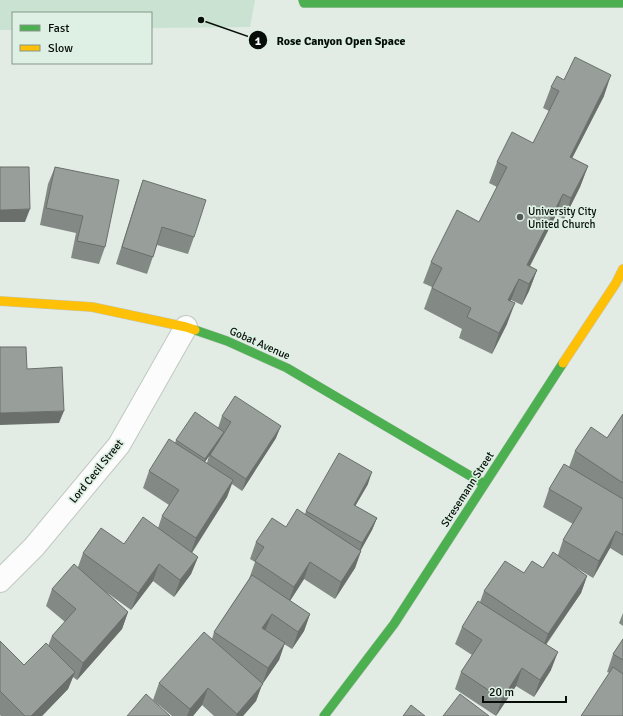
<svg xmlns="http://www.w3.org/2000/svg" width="623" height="716" font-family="Signika,sans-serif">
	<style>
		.green { fill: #c9e2d1 }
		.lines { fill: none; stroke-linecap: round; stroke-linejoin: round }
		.street-casing { stroke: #c0c8c2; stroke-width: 24 }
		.fast-casing { stroke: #c0c8c2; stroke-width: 10 }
		.slow-casing { stroke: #c0c8c2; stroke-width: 10 }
		.street { stroke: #fbfcfb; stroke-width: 22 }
		.fast { stroke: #4caf50; stroke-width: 9 }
		.slow { stroke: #ffc107; stroke-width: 9 }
		.wall { fill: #838984; fill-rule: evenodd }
		.shaded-wall { fill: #6a6f6c }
		.building { fill: #989f9a; stroke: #6a6f6c }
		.poi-dot { fill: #545b56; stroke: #def0e3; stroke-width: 1.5 }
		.labels { text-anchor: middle; stroke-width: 3.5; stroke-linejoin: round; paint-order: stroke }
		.poi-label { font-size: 11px; fill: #070d09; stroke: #def0e3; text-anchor: start }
		.street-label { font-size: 11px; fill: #070d09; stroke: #def0e3 }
		.leader { fill: none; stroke: #070d09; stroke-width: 1.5 }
		.callout-dot { fill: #070d09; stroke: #def0e3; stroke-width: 1.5 }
		.mark-label { font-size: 12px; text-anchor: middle; font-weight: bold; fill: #fff }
		.callout-label { font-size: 12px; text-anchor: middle; font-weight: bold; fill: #070d09; stroke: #def0e3; stroke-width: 3.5; stroke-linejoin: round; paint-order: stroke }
	</style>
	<rect width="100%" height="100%" fill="#e2ece5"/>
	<!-- green -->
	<path class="green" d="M0,0H255L250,27L151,28V13H13V30H0Z"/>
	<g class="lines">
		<defs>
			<path id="street" d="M0,581L34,547L119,445L186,327"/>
			<g id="fast">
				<path d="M303,0L304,3H623"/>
				<path d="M195,330L227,341L287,368L484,484"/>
				<path d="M324,716L394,624L563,363"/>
			</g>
			<g id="slow">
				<path d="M0,301L92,307L186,327L195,330"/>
				<path d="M563,363L616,283L623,269"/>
			</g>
		</defs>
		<!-- street casing -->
		<use href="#street" class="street-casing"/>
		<!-- fast casing -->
		<use href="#fast" class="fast-casing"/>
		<!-- slow casing -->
		<use href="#slow" class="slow-casing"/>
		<!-- street -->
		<use href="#street" class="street"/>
		<!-- fast -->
		<use href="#fast" class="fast"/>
		<!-- slow -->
		<use href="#slow" class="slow"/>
	</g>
	<!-- wall -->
	<g class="wall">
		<path d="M564,80L604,96L572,158L588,166L580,187L564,219L556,215L530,266L537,270L529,291L522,305L511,300L507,324L492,354L459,338L462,329L424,309L432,287L423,283L431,262L479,222L497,187L489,183L497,162L533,143L549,111L543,108L551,87Z"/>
		<path d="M55,167L105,247L99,264L71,258L76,233L40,225L48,184Z"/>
		<path d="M143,180L194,237L188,254L157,245L147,274L116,264L137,197Z"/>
		<path d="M623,414V556L610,548L593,578L575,567L587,576L581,593L546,645L551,670L534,697L516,686L496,716L455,689L461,672L472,655L455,644L462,627L480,602L484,591L524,573L543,568L558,555L563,540L573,524L543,507L549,489L569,467L575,451L607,438Z"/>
		<path d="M222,416L276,438L242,491L232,484L227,497L192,553L198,557L191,574L174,597L153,581L131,610L106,592L128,612L122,629L77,680L73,677L68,689L42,716H1L0,715V641L24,665L48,646L52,636L65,622L46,606L52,589L78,567L83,553L124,544L158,528L162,516L169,505L143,488L149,471L175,443L176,440L218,428ZM209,456L207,463L205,462Z"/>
		<path d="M368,484L355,506L377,518L372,530L361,550V551L355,568L335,599L304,579L290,601L310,614L304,631L292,649L284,644L279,660L262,684L256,701L243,716H214L202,705L193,716H172L153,700L159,683L212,639L214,632L249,579L255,562L250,559L256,542L286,527L305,514L306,511Z"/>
		<path d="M623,613V626L619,623Z"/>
		<path d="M623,639V716L610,673L607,672L613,654Z"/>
	</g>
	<!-- shaded-wall -->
	<g class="shaded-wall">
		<path d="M611,75L604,96L562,178L570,157Z"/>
		<path d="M588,166L580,187L564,219L571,198Z"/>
		<path d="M563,194L556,215L522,281L527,265Z"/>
		<path d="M30,209L25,222H0V210Z"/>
		<path d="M537,270L529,291L522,305L529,284Z"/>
		<path d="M519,279L511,300L501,320L508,300Z"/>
		<path d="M515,303L507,324L492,354L499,333Z"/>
		<path d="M64,411L59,423L0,425V413Z"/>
		<path d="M281,426L276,438L242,491L246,479Z"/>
		<path d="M224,432L222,438L202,466L205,459Z"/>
		<path d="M372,472L368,484L349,517L354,505Z"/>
		<path d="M233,480L227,497L190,555L196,538Z"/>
		<path d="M377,518L372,530L358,555L362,543Z"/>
		<path d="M616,531L610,548L593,578L599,561Z"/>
		<path d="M361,551L355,568L335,599L341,582Z"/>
		<path d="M198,557L191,574L174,597L180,580Z"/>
		<path d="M310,562L304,579L288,604L294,587Z"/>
		<path d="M159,564L153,581L131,610L138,593Z"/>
		<path d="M587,576L581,593L541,651L548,634Z"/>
		<path d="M128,612L122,629L77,680L83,663Z"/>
		<path d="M272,614L265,631L262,628Z"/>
		<path d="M310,614L304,631L292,649L298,632Z"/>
		<path d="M285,643L279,660L262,685L256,701L243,716H236L237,714L262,685L268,668Z"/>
		<path d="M558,652L551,670L534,697L540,680Z"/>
		<path d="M522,668L516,686L496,716L502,699Z"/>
		<path d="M75,672L68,689L42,716H31Z"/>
		<path d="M208,688L202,705L193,716H187L190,709Z"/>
	</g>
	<!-- building -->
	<g class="building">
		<path d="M575,57L611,75L570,157L588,166L571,198L563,194L527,265L537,270L529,284L519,279L508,300L515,303L499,333L467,317L471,308L432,288L442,268L431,262L457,210L479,222L507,167L497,162L512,132L533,143L559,91L551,87L557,76L564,80Z"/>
		<path d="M0,167H29L30,209L0,210Z"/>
		<path d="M55,167L119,180L105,247L77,241L83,216L46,208Z"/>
		<path d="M143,180L206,200L194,237L162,227L153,257L122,247Z"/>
		<path d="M0,347H26L27,369L62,367L64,411L0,413Z"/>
		<path d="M235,396L281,426L246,479L210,455L231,422L222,416Z"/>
		<path d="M195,412L224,432L205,459L176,440Z"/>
		<path d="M623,414V483L575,451L591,427L607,438Z"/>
		<path d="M169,439L233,480L196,538L162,516L179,490L149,471Z"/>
		<path d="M339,453L372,472L354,505L377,518L362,543L306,511Z"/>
		<path d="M564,464L623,499V535L616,531L599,561L563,540L582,508L549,489Z"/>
		<path d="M297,509L361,551L341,582L310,562L294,587L255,561L264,547L256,542L272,518L286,527Z"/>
		<path d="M143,517L198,557L180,580L159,564L138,593L83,553L101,528L124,544Z"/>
		<path d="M553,552L587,576L548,634L484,591L505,561L524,573L532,561L543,568Z"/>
		<path d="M74,564L128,612L83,663L52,636L76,609L52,589Z"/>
		<path d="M252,575L310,614L298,632L272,614L262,628L285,643L268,668L214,632Z"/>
		<path d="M478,601L558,652L540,680L522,668L502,699L461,672L482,640L462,627Z"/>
		<path d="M204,632L263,684L237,714L208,688L190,709L159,683Z"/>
		<path d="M623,639V660L613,654Z"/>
		<path d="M0,641L24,665L46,643L75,672L31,716H25L0,691Z"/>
		<path d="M613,667L623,674V716H581Z"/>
		<path d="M146,694L170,716H127Z"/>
		<path d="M460,694L489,716H443Z"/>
		<path d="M411,705L425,716H403Z"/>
	</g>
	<!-- markers -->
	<circle class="poi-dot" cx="520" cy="217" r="4"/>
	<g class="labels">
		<!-- poi labels -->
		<g class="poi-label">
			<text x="528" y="215">University City<tspan x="528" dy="13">United Church</tspan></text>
		</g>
		<!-- street labels -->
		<g class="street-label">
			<text transform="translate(260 343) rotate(24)" y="4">Gobat Avenue</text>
			<text transform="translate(96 471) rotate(-51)" y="4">Lord Cecil Street</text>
			<text transform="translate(467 489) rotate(-57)" y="4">Stresemann Street</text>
		</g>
	</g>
	<!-- callouts -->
	<path class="leader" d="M201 20L258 40"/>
	<g class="callout-dot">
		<circle cx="201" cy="20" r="4"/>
		<circle cx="258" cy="40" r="10"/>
	</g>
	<g class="mark-label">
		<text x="258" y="45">1</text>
	</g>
	<g class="callout-label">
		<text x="341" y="45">Rose Canyon Open Space</text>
	</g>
	<!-- legend -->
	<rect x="12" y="12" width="140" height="52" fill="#def0e3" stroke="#88958c"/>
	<rect x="20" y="25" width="20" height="6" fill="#4caf50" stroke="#88958c"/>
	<text x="48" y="32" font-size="12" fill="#070d09">Fast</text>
	<rect x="20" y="45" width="20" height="6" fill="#ffc107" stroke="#88958c"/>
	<text x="48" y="52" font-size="12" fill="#070d09">Slow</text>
	<!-- scale -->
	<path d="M483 696v6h83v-6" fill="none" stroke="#070d09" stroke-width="2"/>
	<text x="489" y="696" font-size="12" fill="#070d09" stroke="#def0e3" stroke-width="3" paint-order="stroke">20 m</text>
</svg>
